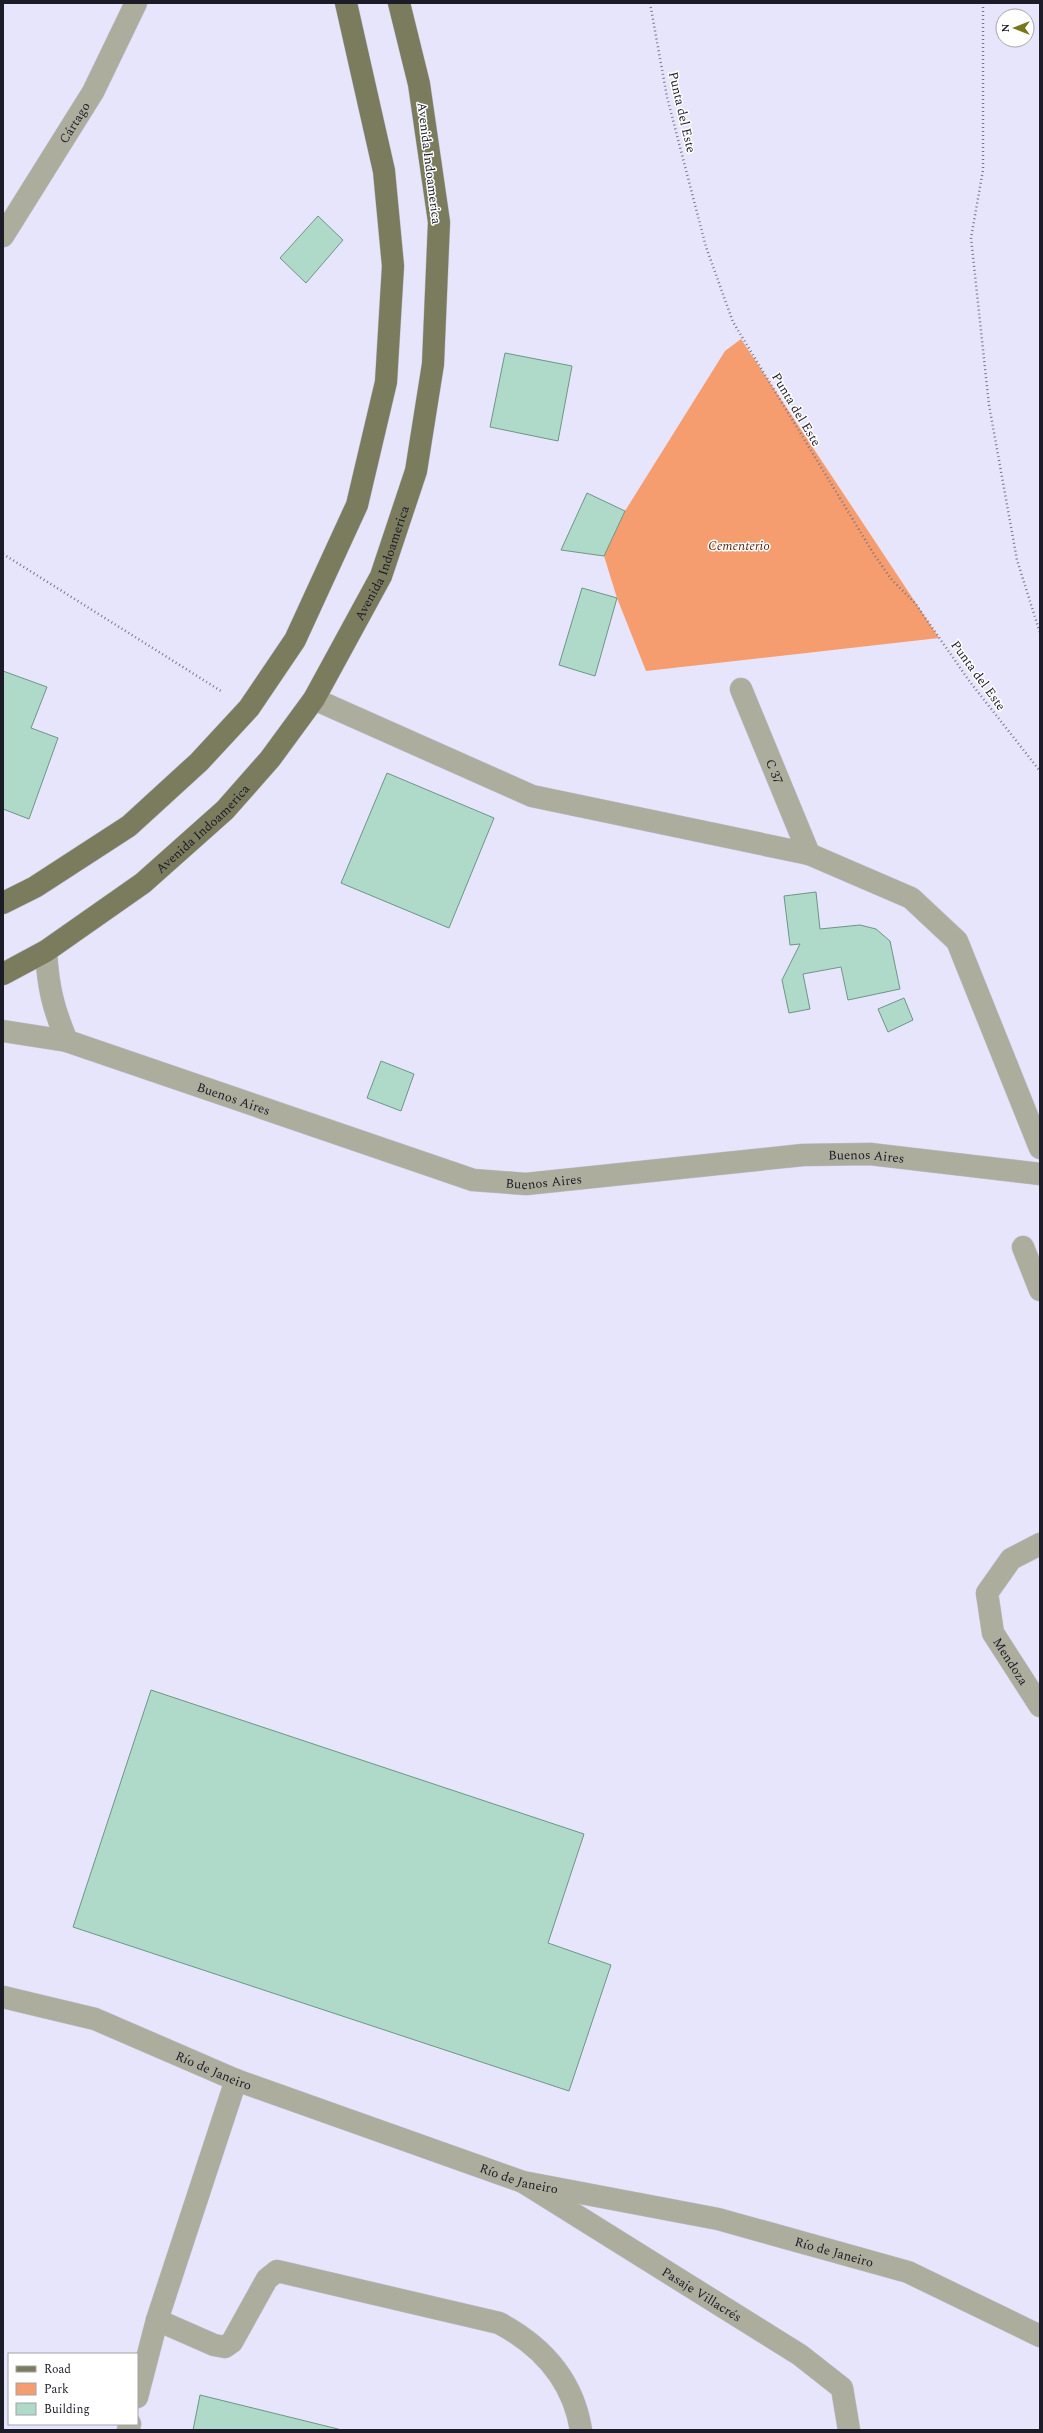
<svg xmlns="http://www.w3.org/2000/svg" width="1043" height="2433" font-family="Spectral,serif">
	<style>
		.green { fill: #f59d6e }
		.building { fill: #afd9c8; stroke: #6d9686 }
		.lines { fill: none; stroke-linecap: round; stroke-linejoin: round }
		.service-casing { stroke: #c2c1d5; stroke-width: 23 }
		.minor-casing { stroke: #c2c1d5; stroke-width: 23 }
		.tertiary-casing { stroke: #c2c1d5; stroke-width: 23 }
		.primary-casing { stroke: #c2c1d5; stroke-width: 23 }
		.path { stroke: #787788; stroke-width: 2.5; stroke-dasharray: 1 3; stroke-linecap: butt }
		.service { stroke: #acad9c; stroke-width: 22 }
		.minor { stroke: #acad9c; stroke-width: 22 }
		.tertiary { stroke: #acad9c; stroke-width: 22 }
		.primary { stroke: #7b7b5e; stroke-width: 22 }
		.labels { text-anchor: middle; stroke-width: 3; stroke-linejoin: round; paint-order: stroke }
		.street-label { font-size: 13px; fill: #1c1b28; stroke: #fff }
		.park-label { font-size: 13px; font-style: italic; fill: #53280e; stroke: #fff }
	</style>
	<rect width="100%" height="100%" fill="#e6e5fb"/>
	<!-- green -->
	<path class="green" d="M741,339L939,638L646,671L617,598L604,556L625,511L725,351Z"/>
	<!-- building -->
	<g class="building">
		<path d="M318,216L343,240L306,283L280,258Z"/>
		<path d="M505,353L572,366L558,441L490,427Z"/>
		<path d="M587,493L625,511L604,556L561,550Z"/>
		<path d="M582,588L617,598L595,676L559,665Z"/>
		<path d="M3,671L47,687L31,728L58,738L29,819L3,809Z"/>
		<path d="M387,773L494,818L449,928L341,883Z"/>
		<path d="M816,892L820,929L860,925L876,929L890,941L900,989L848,1000L841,967L803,974L810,1009L789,1013L782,980L800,944L790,945L784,896Z"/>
		<path d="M904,998L913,1020L888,1032L878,1009Z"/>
		<path d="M381,1061L414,1074L401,1111L367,1098Z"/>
		<path d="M151,1690L584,1834L548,1943L611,1965L569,2091L73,1927Z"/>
		<path d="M200,2395L342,2430H193Z"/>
	</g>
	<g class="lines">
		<defs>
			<g id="service">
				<path d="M157,2320L214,2345L225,2347L232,2342L267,2279L277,2271L499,2323C542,2346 573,2380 581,2430"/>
				<path d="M137,2397L157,2320L236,2080"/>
				<path d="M128,2430L130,2424"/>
			</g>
			<g id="minor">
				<path id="s1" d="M3,236L93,92L136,3"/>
				<path id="s2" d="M741,689L809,854"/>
				<path d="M314,699L532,796L809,854L911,898L957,941L1040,1148"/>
				<path d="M1023,1247L1040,1290"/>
				<path id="s3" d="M1040,1544L1011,1559L987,1593L993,1633L1040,1706"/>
				<path id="s4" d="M523,2182L800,2355L842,2388L849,2430"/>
			</g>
			<g id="tertiary">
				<path d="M46,951C48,987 53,1008 67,1041"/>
				<path id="s5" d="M3,1031L67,1041L473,1180L526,1184L803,1155L870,1154L1040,1174"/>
				<path id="s6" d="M3,1997L95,2019L236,2080L523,2182L718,2219L908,2272L1040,2336"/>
			</g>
			<g id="primary">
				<path d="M3,903L35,887L129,826L199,762L249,708L295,640L357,505L386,382L393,266L384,171L346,3"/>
				<path id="s7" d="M3,974L46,951L143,883L225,810L270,759L314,699L381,576L416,471L433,364L439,222L419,84L399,3"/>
			</g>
		</defs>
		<!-- service casing -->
		<use href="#service" class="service-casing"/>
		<!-- minor casing -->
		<use href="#minor" class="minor-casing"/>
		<!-- tertiary casing -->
		<use href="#tertiary" class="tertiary-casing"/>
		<!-- primary casing -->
		<use href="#primary" class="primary-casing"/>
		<!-- path -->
		<g class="path">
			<path d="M650,3L667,97L706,247L733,322L875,556L892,580L915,603L970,682L1040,771"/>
			<path d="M983,3V170L971,238L989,405L1017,560L1040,633"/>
			<path d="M3,554L221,691"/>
		</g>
		<!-- service -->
		<use href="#service" class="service"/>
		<!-- minor -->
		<use href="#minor" class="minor"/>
		<!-- tertiary -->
		<use href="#tertiary" class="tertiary"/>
		<!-- primary -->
		<use href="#primary" class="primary"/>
	</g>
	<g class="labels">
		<!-- street labels -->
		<g class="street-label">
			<text transform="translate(683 112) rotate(77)" y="5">Punta del Este</text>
			<text dy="5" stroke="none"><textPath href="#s1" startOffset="134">Cártago</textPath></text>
			<text transform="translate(430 163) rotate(83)" y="5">Avenida Indoamerica</text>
			<text transform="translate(797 409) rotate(59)" y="5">Punta del Este</text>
			<text dy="5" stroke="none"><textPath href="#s7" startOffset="572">Avenida Indoamerica</textPath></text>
			<text transform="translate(979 675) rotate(54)" y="5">Punta del Este</text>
			<text dy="5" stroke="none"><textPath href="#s2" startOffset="89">C 37</textPath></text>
			<text dy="5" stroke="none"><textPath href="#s7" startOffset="248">Avenida Indoamerica</textPath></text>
			<text dy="5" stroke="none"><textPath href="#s5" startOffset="241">Buenos Aires</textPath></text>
			<text dy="5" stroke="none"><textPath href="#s5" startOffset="889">Buenos Aires</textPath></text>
			<text dy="5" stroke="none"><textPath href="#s5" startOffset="565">Buenos Aires</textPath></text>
			<text dy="5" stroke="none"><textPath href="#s3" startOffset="148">Mendoza</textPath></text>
			<text dy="5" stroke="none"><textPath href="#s6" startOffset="224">Río de Janeiro</textPath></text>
			<text dy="5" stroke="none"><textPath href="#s6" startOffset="548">Río de Janeiro</textPath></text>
			<text dy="5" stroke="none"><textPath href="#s6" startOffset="872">Río de Janeiro</textPath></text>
			<text dy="5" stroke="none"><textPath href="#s4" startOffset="211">Pasaje Villacrés</textPath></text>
		</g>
		<!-- park labels -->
		<g class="park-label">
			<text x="739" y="550">Cementerio</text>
		</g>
	</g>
	<!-- border -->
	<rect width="1043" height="2433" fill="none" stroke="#1c1b28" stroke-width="8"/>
	<!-- legend -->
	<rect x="8" y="2353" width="130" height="72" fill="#ffffff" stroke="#a4a4a9"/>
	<rect x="16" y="2366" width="20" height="6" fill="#7b7b5e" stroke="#a4a4a9"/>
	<text x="44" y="2373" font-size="12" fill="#1c1b28">Road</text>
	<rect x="16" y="2383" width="20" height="12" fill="#f59d6e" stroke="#a4a4a9"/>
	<text x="44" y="2393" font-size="12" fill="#1c1b28">Park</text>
	<rect x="16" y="2403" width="20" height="12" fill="#afd9c8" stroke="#a4a4a9"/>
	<text x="44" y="2413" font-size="12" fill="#1c1b28">Building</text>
	<!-- north arrow -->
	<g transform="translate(1015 28) rotate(270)"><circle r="19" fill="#ffffff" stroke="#a4a4a9"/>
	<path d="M0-3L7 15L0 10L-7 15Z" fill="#78761b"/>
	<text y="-6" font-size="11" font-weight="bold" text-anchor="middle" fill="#1c1b28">N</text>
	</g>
</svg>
